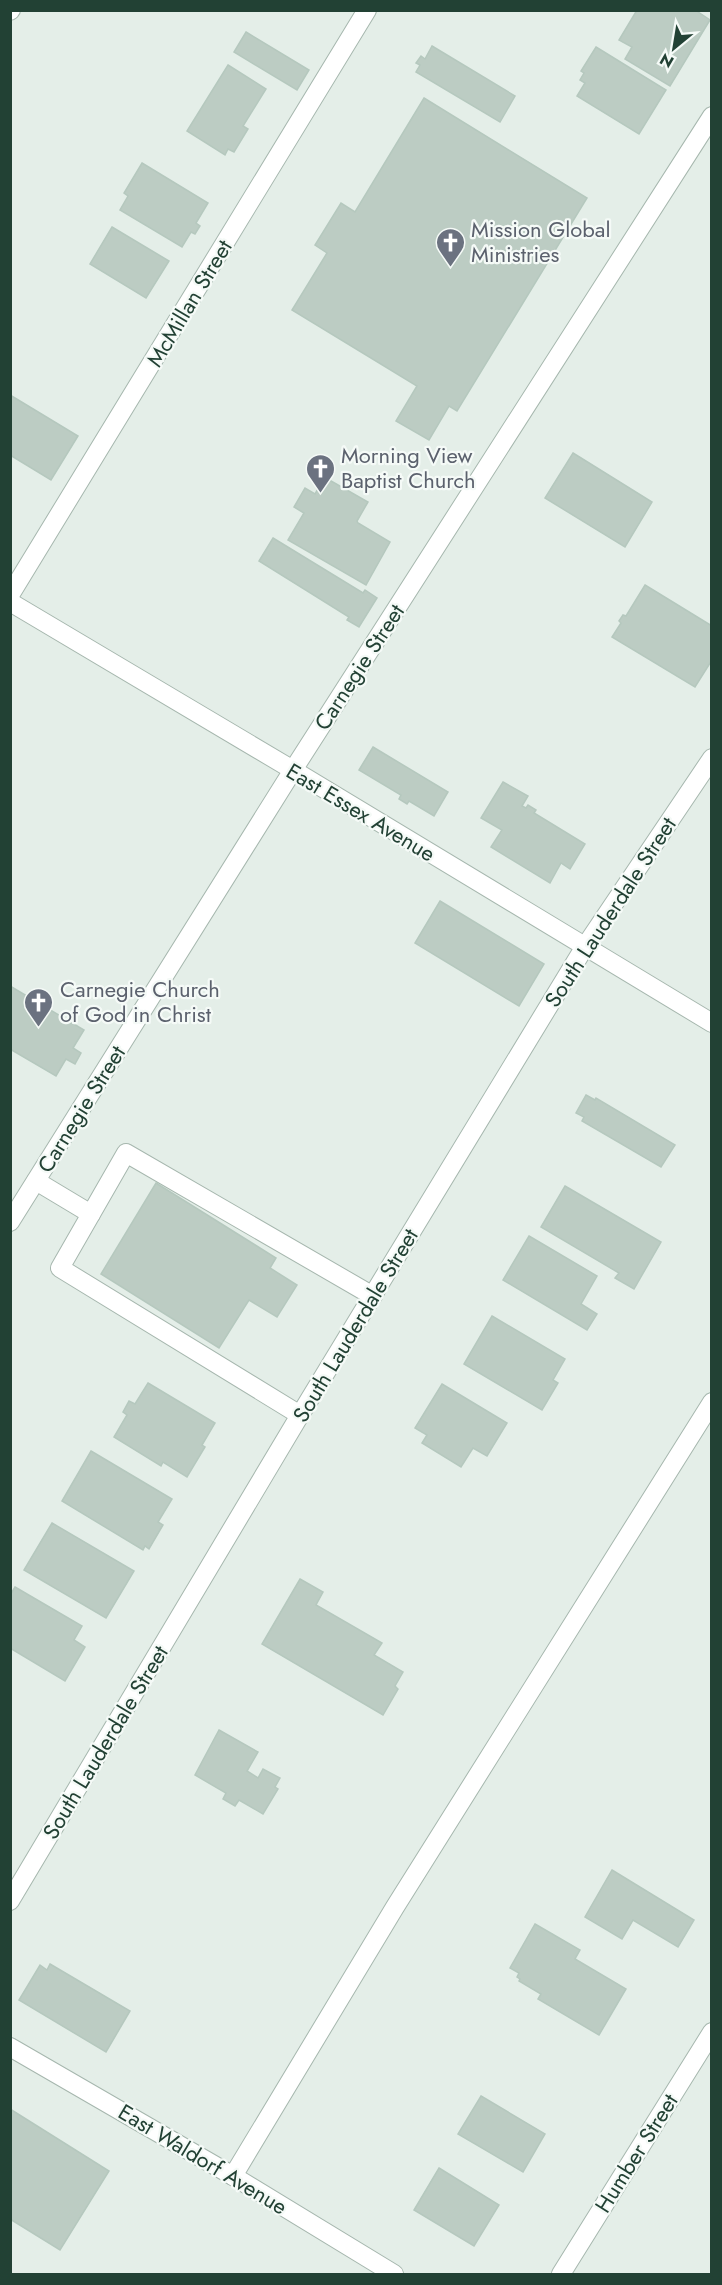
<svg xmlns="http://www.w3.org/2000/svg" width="722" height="2285" font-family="Jost,sans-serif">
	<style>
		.building { fill: #bcccc3; stroke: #b5c8be; stroke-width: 1.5 }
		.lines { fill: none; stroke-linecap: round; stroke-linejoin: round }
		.minor-casing { stroke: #a6b7ae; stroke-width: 20 }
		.minor { stroke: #fff; stroke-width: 18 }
		.labels { text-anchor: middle; stroke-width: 4.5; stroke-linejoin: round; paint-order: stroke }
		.worship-label { font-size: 22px; fill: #5b616d; stroke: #f5faf7; text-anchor: start }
		.street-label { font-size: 22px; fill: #224134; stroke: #f5faf7 }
	</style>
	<rect width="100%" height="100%" fill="#e4eee8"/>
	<!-- building -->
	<g class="building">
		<path d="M637,10H695L710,20L670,86L625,59L632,47L619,40Z"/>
		<path d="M246,32L309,70L297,90L234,52Z"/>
		<path d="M432,46L515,96L500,122L416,72L420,65L416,63L421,56L425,59Z"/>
		<path d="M596,47L666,90L639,134L577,96L585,83L580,80L584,73L581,71Z"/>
		<path d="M228,65L266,89L243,126L248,129L234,152L228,149L225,155L187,131Z"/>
		<path d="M424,98L587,198L457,411L449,406L429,440L396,421L417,386L292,310L327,253L315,245L341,203L355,212Z"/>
		<path d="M142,163L208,203L196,223L200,226L195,234L191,232L182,247L120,210L128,196L124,193Z"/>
		<path d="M112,227L169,261L146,298L90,264Z"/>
		<path d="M10,395L78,436L51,480L10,455Z"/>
		<path d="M573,453L652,502L625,547L545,498Z"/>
		<path d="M324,477L368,502L357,521L358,523L390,542L366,585L288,540L304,513L294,507L305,488L315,494Z"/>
		<path d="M273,538L363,593L365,590L377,598L359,627L347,620L349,617L259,561Z"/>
		<path d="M645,585L712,626V660L695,687L612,637L621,623L619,621L623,615L626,616Z"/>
		<path d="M373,747L448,792L434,816L409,801L407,804L399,799L401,795L359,770Z"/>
		<path d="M503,782L528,796L522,806L526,808L528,805L536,810L534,813L585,844L570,869L561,863L550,883L491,847L502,830L481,818Z"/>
		<path d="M440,901L544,964L519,1006L415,943Z"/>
		<path d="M10,986L84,1030L73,1048L81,1053L75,1064L66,1059L56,1076L10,1049Z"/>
		<path d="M586,1095L595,1100L596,1098L675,1145L661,1167L582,1121L584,1117L576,1113Z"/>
		<path d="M156,1183L276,1258L270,1268L297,1285L277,1317L249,1300L219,1348L101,1274Z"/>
		<path d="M565,1186L661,1242L634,1289L615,1278L619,1273L541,1227Z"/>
		<path d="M529,1236L597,1276L581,1304L597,1314L587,1330L503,1280Z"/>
		<path d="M492,1316L565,1359L553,1380L558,1383L542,1410L464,1364Z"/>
		<path d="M148,1383L215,1423L202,1445L205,1447L187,1477L163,1462L161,1466L114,1437L127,1415L123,1412L129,1401L135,1404Z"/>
		<path d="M442,1384L507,1423L487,1456L473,1448L461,1467L422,1443L427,1435L415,1428Z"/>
		<path d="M91,1451L172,1499L158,1522L163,1525L149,1549L145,1546L143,1550L62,1501Z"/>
		<path d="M52,1523L134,1571L106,1618L24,1570Z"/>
		<path d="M300,1579L323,1592L316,1605L382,1643L374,1655L403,1672L395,1686L398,1689L383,1715L262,1644Z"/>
		<path d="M15,1587L82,1626L74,1640L85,1647L65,1681L10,1648V1591L12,1592Z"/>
		<path d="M219,1730L258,1752L247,1771L258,1778L263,1769L280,1778L275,1787L278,1789L263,1814L239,1800L235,1806L223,1799L226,1793L195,1775Z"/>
		<path d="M612,1870L694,1920L678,1947L633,1920L622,1939L585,1917Z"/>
		<path d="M535,1924L580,1950L575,1959L626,1989L599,2035L538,1999L541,1994L519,1981L520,1979L517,1977L519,1973L510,1968Z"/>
		<path d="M50,1964L130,2011L106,2052L19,2000L40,1965L47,1970Z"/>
		<path d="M481,2096L545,2134L523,2172L458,2134Z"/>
		<path d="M10,2109L109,2171L60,2250L10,2219Z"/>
		<path d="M439,2168L499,2205L474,2246L414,2210Z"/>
	</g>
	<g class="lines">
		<defs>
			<g id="minor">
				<path d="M10,11L11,10"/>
				<path d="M10,595L367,10"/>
				<path d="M10,602L293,770L712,1023"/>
				<path d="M36,1181L91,1214"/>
				<path d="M10,1222L293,770L712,116"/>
				<path d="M300,1415L60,1268L126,1153L373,1296"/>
				<path d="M10,1901L300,1415L584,948L712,758"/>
				<path d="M10,2047L233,2176L394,2274"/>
				<path d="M233,2176L395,1907L712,1402"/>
				<path d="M561,2274L712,2032"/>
			</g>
		</defs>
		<!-- minor casing -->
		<use href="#minor" class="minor-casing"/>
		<!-- minor -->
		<use href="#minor" class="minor"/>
	</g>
	<!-- icons -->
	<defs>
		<symbol id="church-pin" viewBox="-11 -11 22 30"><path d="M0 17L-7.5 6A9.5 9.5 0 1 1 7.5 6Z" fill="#6b7280" stroke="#f5faf7"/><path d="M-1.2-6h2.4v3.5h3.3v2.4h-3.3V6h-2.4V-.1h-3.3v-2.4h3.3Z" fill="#fff"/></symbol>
	</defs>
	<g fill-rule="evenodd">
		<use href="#church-pin" x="434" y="226" width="33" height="45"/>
		<use href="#church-pin" x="304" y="452" width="33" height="45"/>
		<use href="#church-pin" x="22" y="986" width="33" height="45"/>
	</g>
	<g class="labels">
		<!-- worship labels -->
		<g class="worship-label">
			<text x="471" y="237">Mission Global<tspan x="471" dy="25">Ministries</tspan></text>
			<text x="341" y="463">Morning View<tspan x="341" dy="25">Baptist Church</tspan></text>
			<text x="60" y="997">Carnegie Church<tspan x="60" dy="25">of God in Christ</tspan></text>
		</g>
		<!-- street labels -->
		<g class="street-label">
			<text transform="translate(189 303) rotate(-59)" y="8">McMillan Street</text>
			<text transform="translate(359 667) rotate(-57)" y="8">Carnegie Street</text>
			<text transform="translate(361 812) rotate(31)" y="8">East Essex Avenue</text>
			<text transform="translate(610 912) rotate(-57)" y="8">South Lauderdale Street</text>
			<text transform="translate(81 1109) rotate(-58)" y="8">Carnegie Street</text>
			<text transform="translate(355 1325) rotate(-59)" y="8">South Lauderdale Street</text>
			<text transform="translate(105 1742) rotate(-59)" y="8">South Lauderdale Street</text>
			<text transform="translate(636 2153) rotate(-58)" y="8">Humber Street</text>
			<text transform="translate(203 2159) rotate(31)" y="8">East Waldorf Avenue</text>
		</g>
	</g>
	<!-- border -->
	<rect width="722" height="2285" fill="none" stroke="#224134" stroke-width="24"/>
	<!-- north arrow -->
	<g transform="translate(674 48) rotate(210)" stroke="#f5faf7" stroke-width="4.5" paint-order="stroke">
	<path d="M0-4.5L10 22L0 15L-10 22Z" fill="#224134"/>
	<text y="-9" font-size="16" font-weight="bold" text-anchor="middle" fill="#224134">N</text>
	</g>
</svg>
